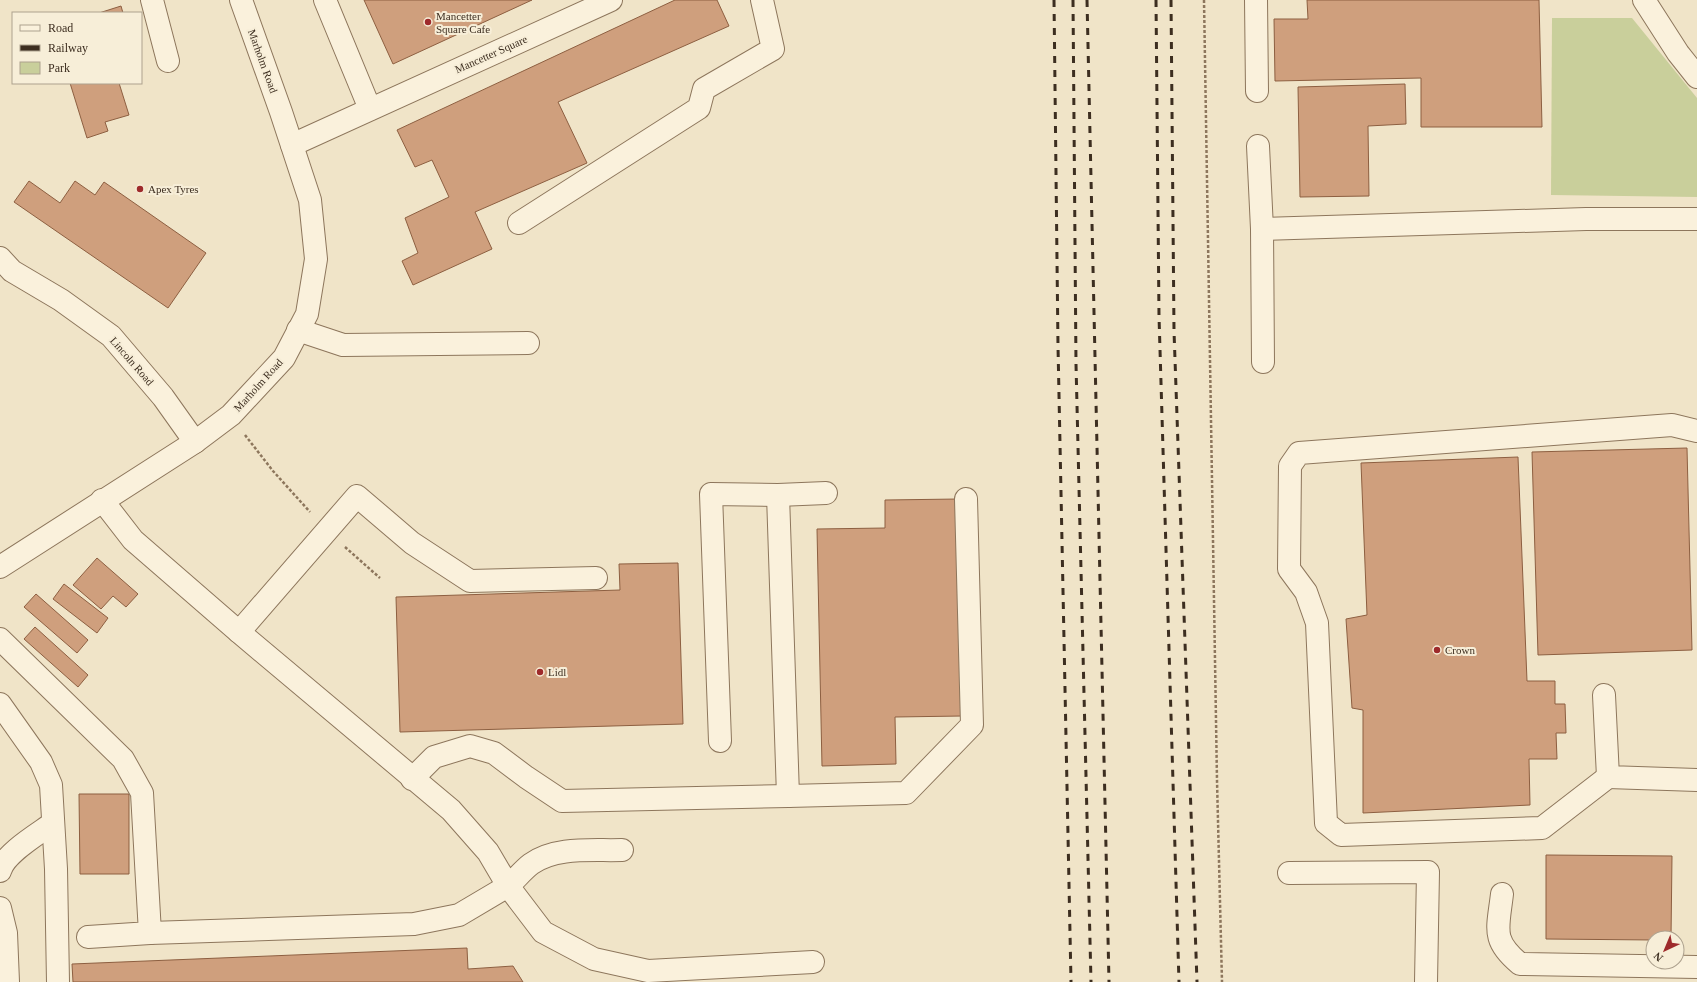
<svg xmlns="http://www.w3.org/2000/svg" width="1697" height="982" font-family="Georgia,serif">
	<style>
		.green { fill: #c9cf9b }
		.building { fill: #cf9f7d; stroke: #8d5f41 }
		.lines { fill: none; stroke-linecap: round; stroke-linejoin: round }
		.minor-casing { stroke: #8d765c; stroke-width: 24 }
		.path { stroke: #8d765c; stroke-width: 2.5; stroke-dasharray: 3 2; stroke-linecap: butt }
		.minor { stroke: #faf1dc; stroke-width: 22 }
		.rail { stroke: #3d2e20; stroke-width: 3; stroke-dasharray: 7 7; stroke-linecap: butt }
		.poi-dot { fill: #9e2a2b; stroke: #f7eed8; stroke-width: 1.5 }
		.labels { text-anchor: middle; stroke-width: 4; stroke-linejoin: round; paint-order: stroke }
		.poi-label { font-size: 11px; fill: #3d2e20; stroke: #f7eed8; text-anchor: start }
		.street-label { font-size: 11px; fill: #3d2e20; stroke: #f7eed8 }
	</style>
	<rect width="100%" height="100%" fill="#f0e4c8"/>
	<!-- green -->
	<path class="green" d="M1552,18H1632L1697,98V197L1551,195Z"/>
	<!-- building -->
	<g class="building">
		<path d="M364,0H532L393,64Z"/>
		<path d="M675,0H717L729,26L558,102L587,163L475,212L492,249L413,285L402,261L418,253L405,218L449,197L432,160L415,167L397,130Z"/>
		<path d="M1307,0H1539L1542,127H1421V78L1275,81L1274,19H1308Z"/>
		<path d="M121,6L123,13H99Z"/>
		<path d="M70,83H119L129,115L105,122L108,131L87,138Z"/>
		<path d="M1405,84L1406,124L1368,126L1369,196L1300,197L1298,87Z"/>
		<path d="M29,181L60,203L75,181L95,195L104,182L206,253L168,308L14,202Z"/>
		<path d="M1687,448L1692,650L1538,655L1532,452Z"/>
		<path d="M1518,457L1527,681H1555V704H1565L1566,733H1556L1557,759H1529L1530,805L1363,813V710L1352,708L1346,619L1367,615L1361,463Z"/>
		<path d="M958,499L962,716L895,717L896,764L822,766L817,529L885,528V500Z"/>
		<path d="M97,558L138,594L126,607L113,596L101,609L73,585Z"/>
		<path d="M678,563L683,724L400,732L396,597L620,590L619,564Z"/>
		<path d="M64,584L108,618L97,633L53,599Z"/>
		<path d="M36,594L88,640L77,653L24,607Z"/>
		<path d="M35,627L88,675L78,687L24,639Z"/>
		<path d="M79,794H129V874H80Z"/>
		<path d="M1546,855L1672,856L1671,938H1653V940L1546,939Z"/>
		<path d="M467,948L468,969L513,966L523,982H73L72,964Z"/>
	</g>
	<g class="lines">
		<defs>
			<g id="minor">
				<path d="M152,0L168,61"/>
				<path d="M325,0L370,109"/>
				<path d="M1256,0L1257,91"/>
				<path d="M1644,0L1678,53L1697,77"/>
				<path d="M292,145L611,0"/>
				<path d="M1258,146L1262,229L1263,362"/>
				<path d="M519,223L699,108L704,89L773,49L762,0"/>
				<path d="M1262,229L1586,219H1697"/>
				<path d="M0,258L12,271L61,300L111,336L163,397L195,442"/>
				<path d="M298,330L343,345L528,343"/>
				<path d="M102,500L133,540L239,632L451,810L488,852L508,886C516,879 523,870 531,864C556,846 593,851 622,850"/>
				<path d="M0,567L195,442L231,415L284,358L307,314L316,259L310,200L281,112L241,0"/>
				<path d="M239,632L357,496L412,543L470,581L596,578"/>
				<path d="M0,639L123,759L142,793L150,933L88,937"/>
				<path d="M1604,695L1608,777L1697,780"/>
				<path d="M0,704L41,762L51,785L56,869L58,982"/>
				<path d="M720,741L711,494L778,495L826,493"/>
				<path d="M1608,777L1542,828L1341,835L1326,823L1317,623L1306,592L1289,569L1290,466L1299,453L1672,425L1697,431"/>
				<path d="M412,779L434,757L470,746L494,753L526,777L562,801L788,796L778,495"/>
				<path d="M788,796L906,793L972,725L966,499"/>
				<path d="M0,871C5,853 38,834 53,823"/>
				<path d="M1289,873L1428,872L1426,982"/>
				<path d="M1502,894C1498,929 1491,940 1520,964L1697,967"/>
				<path d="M0,908L6,933L8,982"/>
				<path d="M150,933L414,924L459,915L508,886L543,932L594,959L648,971L813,962"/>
			</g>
		</defs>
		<!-- minor casing -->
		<use href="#minor" class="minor-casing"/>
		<!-- path -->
		<g class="path">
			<path d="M1204,0L1217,780L1222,982"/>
			<path d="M245,435L273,471L310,512"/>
			<path d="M345,547L380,578"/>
		</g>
		<!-- minor -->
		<use href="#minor" class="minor"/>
		<!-- rail -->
		<g class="rail">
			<path d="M1054,0L1058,346L1071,982"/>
			<path d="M1073,0L1076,364L1091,982"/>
			<path d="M1087,0L1109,982"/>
			<path d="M1156,0L1159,316L1179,982"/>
			<path d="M1171,0L1174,331L1197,982"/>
		</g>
	</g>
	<!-- markers -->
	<g class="poi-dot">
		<circle cx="428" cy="22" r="4"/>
		<circle cx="140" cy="189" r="4"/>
		<circle cx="1437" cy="650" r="4"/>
		<circle cx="540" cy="672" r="4"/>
	</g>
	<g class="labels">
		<!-- poi labels -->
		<g class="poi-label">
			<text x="436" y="20">Mancetter<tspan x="436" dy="13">Square Cafe</tspan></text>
			<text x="148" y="193">Apex Tyres</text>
			<text x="1445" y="654">Crown</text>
			<text x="548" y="676">Lidl</text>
		</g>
		<!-- street labels -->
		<g class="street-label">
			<text transform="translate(491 54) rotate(-24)" y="4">Mancetter Square</text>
			<text transform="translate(263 61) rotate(70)" y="4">Marholm Road</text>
			<text transform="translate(132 361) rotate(49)" y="4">Lincoln Road</text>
			<text transform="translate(258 385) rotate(-48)" y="4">Marholm Road</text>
		</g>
	</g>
	<!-- legend -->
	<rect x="12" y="12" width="130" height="72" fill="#f7eed8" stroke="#ada18e"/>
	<rect x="20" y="25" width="20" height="6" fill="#faf1dc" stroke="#ada18e"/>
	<text x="48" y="32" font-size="12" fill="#3d2e20">Road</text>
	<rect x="20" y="45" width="20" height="6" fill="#3d2e20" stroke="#ada18e"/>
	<text x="48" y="52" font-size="12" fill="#3d2e20">Railway</text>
	<rect x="20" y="62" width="20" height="12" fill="#c9cf9b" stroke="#ada18e"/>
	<text x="48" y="72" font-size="12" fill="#3d2e20">Park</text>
	<!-- north arrow -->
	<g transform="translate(1665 950) rotate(224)"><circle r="19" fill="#f7eed8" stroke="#ada18e"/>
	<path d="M0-3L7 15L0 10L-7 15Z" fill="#9e2a2b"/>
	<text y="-6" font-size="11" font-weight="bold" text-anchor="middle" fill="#3d2e20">N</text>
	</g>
</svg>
